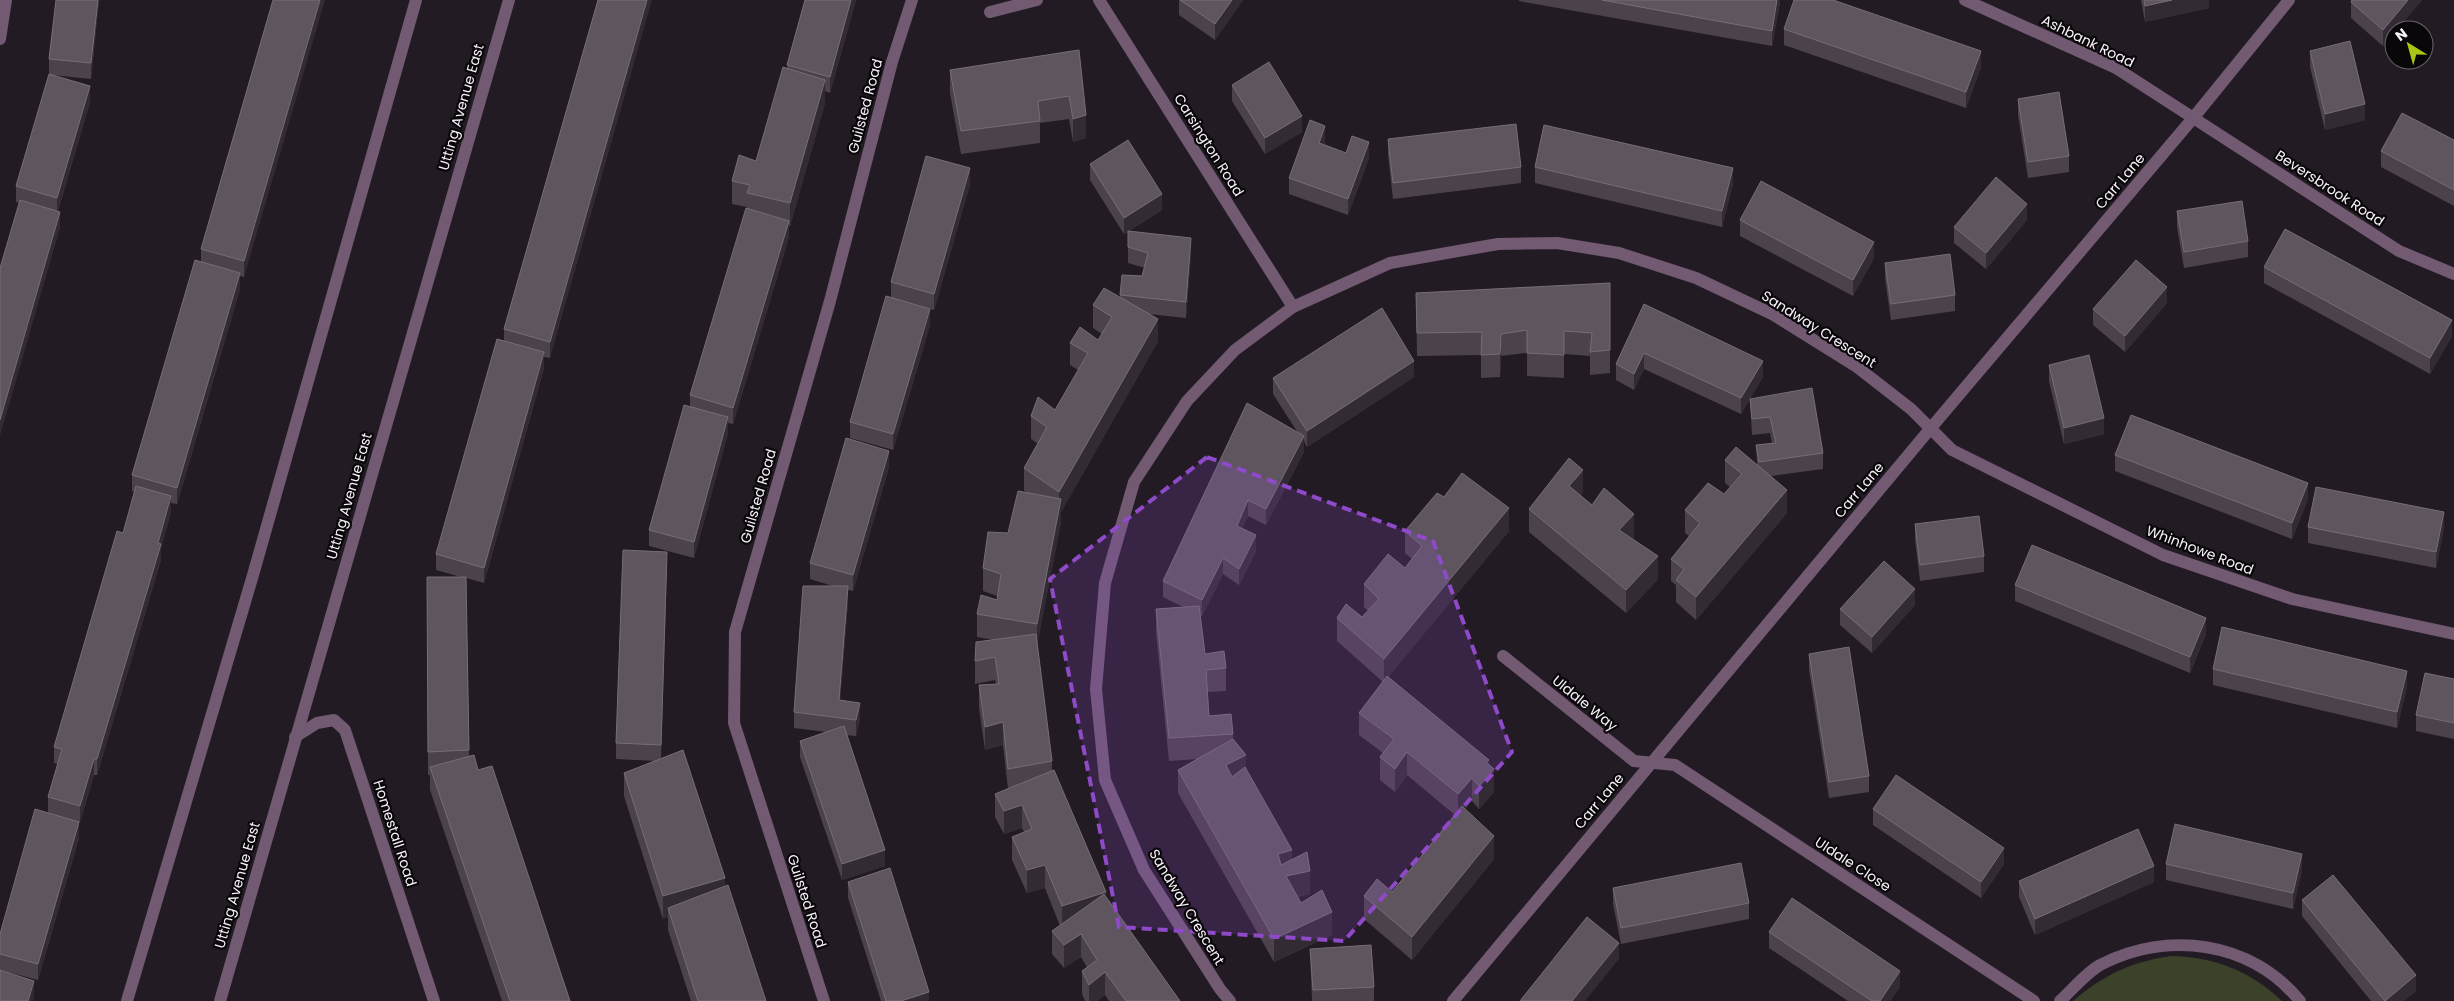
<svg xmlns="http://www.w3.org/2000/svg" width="2454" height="1001" font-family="Poppins,sans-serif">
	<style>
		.green { fill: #3c422a }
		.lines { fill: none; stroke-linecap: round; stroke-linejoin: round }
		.service { stroke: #715a72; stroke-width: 12 }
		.minor { stroke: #715a72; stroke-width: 12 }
		.tertiary { stroke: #715a72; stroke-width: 12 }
		.wall { fill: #4b424b }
		.shaded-wall { fill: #332b34 }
		.building { fill: #5e555e; stroke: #766e76 }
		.marked { fill: #8e4ac8; fill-opacity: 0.2; stroke: #8e4ac8; stroke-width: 4; stroke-dasharray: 10 6; stroke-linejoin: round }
		.labels { text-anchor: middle; stroke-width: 4.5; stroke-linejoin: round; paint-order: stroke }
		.street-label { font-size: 14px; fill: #f8f3f9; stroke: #0a070b }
	</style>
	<rect width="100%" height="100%" fill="#231b24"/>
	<!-- green -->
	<path class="green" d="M2171,956C2215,957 2250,971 2282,1001H2073C2104,975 2130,962 2171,956Z"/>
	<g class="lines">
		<!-- service -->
		<path class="service" d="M990,12L1037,0"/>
		<!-- minor -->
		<g class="minor">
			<path d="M1099,0L1293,307"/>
			<path d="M1965,0L2116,68L2399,251L2454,274"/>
			<path d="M0,39L6,0"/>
			<path d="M1503,656L1634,761L1675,765L2034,1001"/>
			<path d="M295,737L317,723L334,720L345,730L434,1001"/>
			<path d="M824,1001L734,723L735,632L830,301L892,62L912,0"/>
			<path d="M1230,1001L1220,989L1144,870L1105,780L1096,689L1105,583L1134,482L1187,401L1235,350L1293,307L1390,263L1498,244L1557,243L1619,253L1696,278L1772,314L1857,367L1911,409L1952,450L2163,555L2292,599L2454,634"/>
			<path d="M1453,1001L1930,429L2194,117L2289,0"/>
			<path d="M2060,1001C2072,990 2086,973 2100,965C2168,930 2251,941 2300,1001"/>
		</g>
		<!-- tertiary -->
		<g class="tertiary">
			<path d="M127,1001L253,575L416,0"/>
			<path d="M220,1001L509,0"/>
		</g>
	</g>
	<!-- wall -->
	<g class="wall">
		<path d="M56,0H99L91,79L52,75L90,102L58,211L60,228L19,203L16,202V186L49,75V59Z"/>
		<path d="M273,0L244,277L240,276V289L177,504L171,503V512L161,548V560L97,775H94L80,822H79V838L38,980L0,970V934L48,813V797L58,764L54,763V747L123,533L134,492L132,491V475L201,262V249Z"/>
		<path d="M598,0L550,358L544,357V368L484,583L466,578L469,757L478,770L570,1001H502L430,790V775H428L427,577H461L436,570V554L504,341V329Z"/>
		<path d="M805,0H856L830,93L825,91V103L790,226H789V237L733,424L728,423V433L694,558L649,546V530L690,407V395L747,208V207L732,204V181L756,161L787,69V65Z"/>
		<path d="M1179,0H1243L1215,40L1179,15Z"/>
		<path d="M1519,0H1780V2L1772,46L1519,1Z"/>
		<path d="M2141,0H2209V8L2145,22Z"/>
		<path d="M2352,0H2422L2396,30H2394V33L2383,46L2351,18V2Z"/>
		<path d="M1784,29L1981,67L1966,108L1784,45Z"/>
		<path d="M1079,50L1086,138L1073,142L1069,119L1040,123V143L961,154L950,93V70Z"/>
		<path d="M2310,51L2365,120L2325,130L2310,67Z"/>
		<path d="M1232,85L1302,132L1265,154L1232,101Z"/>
		<path d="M2018,99L2069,156V172L2028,178L2018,115Z"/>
		<path d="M1388,139L1521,167V183L1393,199L1388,155Z"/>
		<path d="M2454,140V206L2381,167V151Z"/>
		<path d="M1325,142L1324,145L1346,153L1369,158L1348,215L1289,194V178Z"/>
		<path d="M1090,164L1162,210L1129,231L1191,254L1186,318L1149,314L1158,341L1061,512V522L1037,645L1052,761V770L1106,897L1180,1001H1109L1105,995L1097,1001H1085L1082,994V971L1087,967L1081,957L1064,968L1052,954V931L1060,926L1045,888L1027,893L1012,860V837L1024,832L1022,828L1004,834L995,817V794L1008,789L1003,745L985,750L979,708V685L996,684L995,680L975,684V661L994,640L977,637V614L997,600V596L983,591V568L1008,533L1028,493L1024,491V468L1038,444L1031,439V416L1055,410L1078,370L1070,365V343L1098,340L1102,334L1093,328V305L1120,297V295L1142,276L1145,268L1128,263V232L1124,234L1090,180Z"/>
		<path d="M1535,167L1733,184L1722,227L1535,183Z"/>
		<path d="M970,184L934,310L891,298V282Z"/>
		<path d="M2177,211L2248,241V257L2184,268L2177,227Z"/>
		<path d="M1740,220L1874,258L1853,296L1740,236Z"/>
		<path d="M2027,220L1986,269L1954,243V227Z"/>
		<path d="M1885,263L1955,295V311L1891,320L1885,279Z"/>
		<path d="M2264,267L2452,336L2430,374L2264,283Z"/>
		<path d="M1610,283V373L1590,375V356L1564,354V378L1527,376V353L1501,356L1500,377L1481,378V355L1417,356L1416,293Z"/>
		<path d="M2167,303L2125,352L2093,325V309Z"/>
		<path d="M1644,304L1763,377L1741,414L1644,369L1634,390L1616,380V364Z"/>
		<path d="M930,325L893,450L850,438V422Z"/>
		<path d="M2049,365L2104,434L2064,444L2049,381Z"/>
		<path d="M1414,377L1307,447L1304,441V452L1266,525L1248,516L1242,528L1256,551L1239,585L1223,574L1202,616L1200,615L1205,654L1226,668V691L1207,692L1209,716L1233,734V739L1246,770L1310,894L1297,897L1301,903L1332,935L1274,962L1178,793V770L1198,759L1169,761L1156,632V609L1183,607L1163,597V581L1298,433L1273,394V378Z"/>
		<path d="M1750,399L1823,453V469L1771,476L1787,513L1696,620L1676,602V585L1671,581V559L1689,536L1685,533V510L1724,494L1730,487L1725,483V460L1757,465L1756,445L1772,443L1770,433L1752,435Z"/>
		<path d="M2115,455L2308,499L2292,539L2115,471Z"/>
		<path d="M889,467L853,591L848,590V602L840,700L860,719L856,736L846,735L885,866L842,880L800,757V741L826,732L794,728V712L833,586L810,579V563Z"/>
		<path d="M1583,493L1580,496L1634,537L1632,539L1658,579L1626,613L1529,532V509Z"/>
		<path d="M1915,524L1984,556V572L1920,581L1915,540Z"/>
		<path d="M2308,527L2444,528L2436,568L2308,543Z"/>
		<path d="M1405,531H1509L1388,677L1489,765L1494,792L1479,809L1472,801L1465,809L1494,859L1412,960L1364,919V896L1392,892L1455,815L1407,775L1395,792L1380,780V757L1383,753L1359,735V713L1383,682L1337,641V618L1362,617L1368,611L1364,607V584L1405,568L1412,559L1405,553Z"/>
		<path d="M667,568L661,759L725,886L766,1001H691L668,930V917L663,919L624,796V773L656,761L616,759V743Z"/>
		<path d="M2015,585L2206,634L2190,673L2015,601Z"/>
		<path d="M1915,605L1872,653L1840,625V609Z"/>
		<path d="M1809,654L1869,776V792L1829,798L1809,670Z"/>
		<path d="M2213,669L2407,687L2397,728L2213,685Z"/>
		<path d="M2454,679V739L2416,731V715Z"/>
		<path d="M1873,809L2004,864L1981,898L1873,825Z"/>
		<path d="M2166,864L2302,870L2293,909L2166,880Z"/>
		<path d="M2019,881L2154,882L2035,935L2019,897Z"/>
		<path d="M848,882L929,1001H881L848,898Z"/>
		<path d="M1613,888L1749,903V919L1621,944L1613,904Z"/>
		<path d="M2302,900L2416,991L2404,1001H2371L2302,916Z"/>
		<path d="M1769,932L1900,987L1890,1001H1848L1769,948Z"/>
		<path d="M1310,949L1374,987V1001H1312Z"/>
	</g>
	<!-- shaded-wall -->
	<g class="shaded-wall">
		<path d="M98,0H99L91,79V63Z"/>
		<path d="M320,0H325L244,277V261Z"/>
		<path d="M647,0H652L550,358V342Z"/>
		<path d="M851,0H856L830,93V77Z"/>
		<path d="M1232,0H1243L1215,40V24Z"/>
		<path d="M1777,0H1780V2L1772,46V31Z"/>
		<path d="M2172,0H2209V8L2145,22V6Z"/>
		<path d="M2408,0H2422L2396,30H2394V33L2383,46V30Z"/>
		<path d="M1981,51V67L1966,108V92Z"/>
		<path d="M825,80V103L790,226V203Z"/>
		<path d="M90,86V102L57,214V198Z"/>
		<path d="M2365,104V120L2325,130V114Z"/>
		<path d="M1086,115V138L1073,142V119Z"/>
		<path d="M1302,116V132L1265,154V138Z"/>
		<path d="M1325,126V142L1319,159V143Z"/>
		<path d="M1369,142V158L1348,215V199Z"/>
		<path d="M970,168V184L934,310V294Z"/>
		<path d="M1733,168V184L1722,227V211Z"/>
		<path d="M1162,194V210L1124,234V218Z"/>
		<path d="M2027,204V220L1986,269V253Z"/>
		<path d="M60,212V228L0,436V420Z"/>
		<path d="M789,221V237L733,424V408Z"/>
		<path d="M1191,238V254L1186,318V302Z"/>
		<path d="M1874,242V258L1853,296V280Z"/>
		<path d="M240,273V289L177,504V488Z"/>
		<path d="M2167,287V303L2125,352V336Z"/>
		<path d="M930,309V325L893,450V434Z"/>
		<path d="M1158,319V341L1061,512V522L1037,647V624L1059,508V492Z"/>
		<path d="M2452,320V336L2430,374V358Z"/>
		<path d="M1501,334V356L1500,377V354Z"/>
		<path d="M544,352V368L484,583V568Z"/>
		<path d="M1644,353V369L1634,390V374Z"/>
		<path d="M1414,361V377L1307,447V431Z"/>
		<path d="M1763,361V377L1741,414V398Z"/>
		<path d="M728,417V433L694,558V542Z"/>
		<path d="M2104,418V434L2064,444V428Z"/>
		<path d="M1304,436V452L1266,525V509Z"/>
		<path d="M889,451V467L853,591V575Z"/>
		<path d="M1583,470V493L1569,509V486Z"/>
		<path d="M2308,483V499L2292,539V523Z"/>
		<path d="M1787,490V513L1696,620V597Z"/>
		<path d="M171,496V512L161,548V560L97,775V759Z"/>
		<path d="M1248,500V516L1237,541V526Z"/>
		<path d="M1509,508V531L1384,682V659Z"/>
		<path d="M2444,512V528L2436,568V552Z"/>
		<path d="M1634,514V537L1619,553V530Z"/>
		<path d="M1256,535V551L1239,585V569Z"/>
		<path d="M667,552V568L661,761V745Z"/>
		<path d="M1658,556V579L1626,613V590Z"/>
		<path d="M1223,558V574L1202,616V600Z"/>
		<path d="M848,586V602L839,716V700Z"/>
		<path d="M1915,589V605L1872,653V637Z"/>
		<path d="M2206,618V634L2190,673V657Z"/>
		<path d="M2407,671V687L2397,728V712Z"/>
		<path d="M860,703V719L856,736V720Z"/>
		<path d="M1003,722V745L985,750V727Z"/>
		<path d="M1407,752V775L1395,792V769Z"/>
		<path d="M1246,755V778L1226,788V765Z"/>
		<path d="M94,759V775L80,822V806Z"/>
		<path d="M1489,760V775L1494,769V792L1479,809V786L1486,762Z"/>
		<path d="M1472,778V801L1458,817V794Z"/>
		<path d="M1022,805V828L1004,834V811Z"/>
		<path d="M79,822V838L38,980V964Z"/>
		<path d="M1494,836V859L1412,960V937Z"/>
		<path d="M2004,848V864L1981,898V882Z"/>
		<path d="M885,850V866L842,880V864Z"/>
		<path d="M1292,850V873L1278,877V854Z"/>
		<path d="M2302,854V870L2293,909V893Z"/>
		<path d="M1045,865V888L1027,893V870Z"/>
		<path d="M2154,866V882L2035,935V919Z"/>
		<path d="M1310,871V894L1286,899V876Z"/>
		<path d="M725,878V900L668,908V917L663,919V896Z"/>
		<path d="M1106,892V915L1062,929V906Z"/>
		<path d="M1332,912V935L1274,962V939Z"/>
		<path d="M1081,934V957L1064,968V945Z"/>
		<path d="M1619,943V959L1585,1001H1572Z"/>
		<path d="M1900,971V987L1890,1001H1880Z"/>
		<path d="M1105,972V995L1097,1001H1089V985Z"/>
		<path d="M2416,975V991L2404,1001H2385Z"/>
		<path d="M34,981V997L33,1001H28Z"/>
		<path d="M929,992V1001H901Z"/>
	</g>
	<!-- building -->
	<g class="building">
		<path d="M56,0H98L91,63L49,59Z"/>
		<path d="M273,0H320L244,261L201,249Z"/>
		<path d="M598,0H647L550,342L504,329Z"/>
		<path d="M805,0H851L830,77L787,65Z"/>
		<path d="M1180,0H1232L1215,24Z"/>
		<path d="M1602,0H1777L1772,31Z"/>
		<path d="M1794,0H1833L1981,51L1966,92L1784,29Z"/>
		<path d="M2144,0H2172L2145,6Z"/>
		<path d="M2352,0H2408L2383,30L2351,2Z"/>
		<path d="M2350,41L2365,104L2325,114L2310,51Z"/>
		<path d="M1079,50L1086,115L1073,119L1069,96L1038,101L1040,121L961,131L950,70Z"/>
		<path d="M1269,62L1302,116L1265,138L1232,85Z"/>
		<path d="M783,67L825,80L790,203L747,193L750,185L732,181L739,155L756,161Z"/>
		<path d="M49,74L90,86L57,198L16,186Z"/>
		<path d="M2059,92L2069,156L2028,162L2018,99Z"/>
		<path d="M2402,113L2454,140V190L2381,151Z"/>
		<path d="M1310,120L1325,126L1319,143L1333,148L1346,153L1352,136L1369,142L1348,199L1289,178Z"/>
		<path d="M1516,124L1521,167L1393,183L1388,139Z"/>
		<path d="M1544,125L1733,168L1722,211L1535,167Z"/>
		<path d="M1128,140L1162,194L1124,218L1090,164Z"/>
		<path d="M926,156L970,168L934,294L891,282Z"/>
		<path d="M1996,177L2027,204L1986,253L1954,227Z"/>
		<path d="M1761,181L1874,242L1853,280L1740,220Z"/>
		<path d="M20,200L60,212L0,420V268Z"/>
		<path d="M2242,201L2248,241L2184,252L2177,211Z"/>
		<path d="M746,208L789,221L733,408L690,395Z"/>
		<path d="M2285,229L2452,320L2430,358L2264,267Z"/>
		<path d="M1128,231L1191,238L1186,302L1120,295L1122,275L1142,276L1148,253L1128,247Z"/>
		<path d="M1950,254L1955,295L1891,304L1885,263Z"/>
		<path d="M195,260L240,273L177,488L132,475Z"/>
		<path d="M2136,260L2167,287L2125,336L2093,309Z"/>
		<path d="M1610,283V350L1590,352L1592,333L1564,331V355L1527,353V330L1501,334L1500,354L1481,355L1482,332L1417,333L1416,293Z"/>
		<path d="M1104,288L1158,319L1059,492L1024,468L1047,427L1031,416L1038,397L1055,410L1088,353L1070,343L1080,327L1098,340L1112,317L1093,305Z"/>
		<path d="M886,296L930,309L893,434L850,422Z"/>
		<path d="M1644,304L1763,361L1741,398L1644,353L1634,374L1616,364Z"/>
		<path d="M1382,308L1414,361L1307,431L1273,378Z"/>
		<path d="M497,339L544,352L484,568L436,554Z"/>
		<path d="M2089,355L2104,418L2064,428L2049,365Z"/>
		<path d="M1812,388L1823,453L1759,462L1756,445L1776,443L1770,417L1752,419L1750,399Z"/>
		<path d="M1247,403L1304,436L1266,509L1248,500L1237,526L1256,535L1239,569L1223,558L1202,600L1163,581Z"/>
		<path d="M684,405L728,417L694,542L649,530Z"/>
		<path d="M2131,415L2308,483L2292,523L2115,455Z"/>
		<path d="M846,438L889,451L853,575L810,563Z"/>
		<path d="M1736,447L1787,490L1696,597L1676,580L1684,569L1671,559L1700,523L1685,510L1708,483L1724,494L1742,474L1725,460Z"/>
		<path d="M1569,458L1583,470L1569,486L1592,505L1604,488L1634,514L1619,530L1658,556L1626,590L1529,509Z"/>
		<path d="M1462,473L1509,508L1384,659L1337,618L1346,604L1362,617L1379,599L1364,584L1388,554L1405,568L1422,546L1405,531L1437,493L1444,497Z"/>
		<path d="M136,486L171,496L158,543L161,544L97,759H94L80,806L48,797L62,749L54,747L117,531L123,533Z"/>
		<path d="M2316,487L2444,512L2436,552L2308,527Z"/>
		<path d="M1018,491L1061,499L1037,624L977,614L981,595L997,600L1001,574L983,568L988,532L1008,533Z"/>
		<path d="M1979,516L1984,556L1920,565L1915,524Z"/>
		<path d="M2032,545L2206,618L2190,657L2015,585Z"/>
		<path d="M623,550L667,552L661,745L616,743Z"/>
		<path d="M1884,561L1915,589L1872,637L1840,609Z"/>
		<path d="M427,577H466L469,750L428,752Z"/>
		<path d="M803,586H848L839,700L860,703L856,720L794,712Z"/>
		<path d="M1199,606L1205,654L1224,651L1226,668L1206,670L1209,716L1231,714L1233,734L1169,738L1156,609Z"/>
		<path d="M2222,627L2407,671L2397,712L2213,669Z"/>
		<path d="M1036,634L1052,761L1008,769L1003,722L985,727L979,685L999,684L995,657L975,661L976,642Z"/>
		<path d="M1849,647L1869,776L1829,782L1809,654Z"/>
		<path d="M2425,673L2454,679V723L2416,715Z"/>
		<path d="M1387,676L1489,760L1486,762L1494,769L1479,786L1472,778L1458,794L1407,752L1395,769L1380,757L1394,739L1359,713Z"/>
		<path d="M844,726L885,850L842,864L800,741Z"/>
		<path d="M1233,739L1246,755L1226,765L1232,777L1245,767L1292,850L1278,854L1281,865L1307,852L1310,871L1286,876L1301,903L1322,890L1332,912L1274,939L1178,770Z"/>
		<path d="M683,750L725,878L663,896L624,773Z"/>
		<path d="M474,755L478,770L492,766L570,1001H510L430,767Z"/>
		<path d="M1054,770L1106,892L1062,906L1045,865L1027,870L1012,837L1032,829L1022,805L1004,811L995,794Z"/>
		<path d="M1896,775L2004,848L1981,882L1873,809Z"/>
		<path d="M1462,806L1494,836L1412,937L1364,896L1377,879L1392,892Z"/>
		<path d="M35,809L79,822L38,964L0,954V934Z"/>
		<path d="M2175,824L2302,854L2293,893L2166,864Z"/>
		<path d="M2138,829L2154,866L2035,919L2019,881Z"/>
		<path d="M1741,863L1749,903L1621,928L1613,888Z"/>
		<path d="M890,868L929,992L901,1001H886L848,882Z"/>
		<path d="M2333,875L2416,975L2385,1001L2302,900Z"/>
		<path d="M728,885L766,1001H698L668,908Z"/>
		<path d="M1104,894L1180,1001H1126L1105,972L1089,985L1082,971L1097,960L1081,934L1064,945L1052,931Z"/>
		<path d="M1792,898L1900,971L1880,1001H1872L1769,932Z"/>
		<path d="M1587,917L1619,943L1572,1001H1520Z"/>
		<path d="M1371,945L1374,987L1313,990L1310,949Z"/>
		<path d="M0,970L34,981L28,1001H0Z"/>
	</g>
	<!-- marked area -->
	<path class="marked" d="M1207,457L1433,541L1512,752L1344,941L1119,927L1050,579Z"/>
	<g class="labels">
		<!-- street labels -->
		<g class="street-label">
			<text transform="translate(2088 41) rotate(26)" y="5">Ashbank Road</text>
			<text transform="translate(865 106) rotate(-75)" y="5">Guilsted Road</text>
			<text transform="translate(461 107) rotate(-74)" y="5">Utting Avenue East</text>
			<text transform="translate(1209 145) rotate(58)" y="5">Carsington Road</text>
			<text transform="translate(2120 181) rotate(-50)" y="5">Carr Lane</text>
			<text transform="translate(2330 188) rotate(33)" y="5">Beversbrook Road</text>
			<text transform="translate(1819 329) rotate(32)" y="5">Sandway Crescent</text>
			<text transform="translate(1859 490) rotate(-50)" y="5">Carr Lane</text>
			<text transform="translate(349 496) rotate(-74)" y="5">Utting Avenue East</text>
			<text transform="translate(758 496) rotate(-74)" y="5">Guilsted Road</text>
			<text transform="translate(2200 550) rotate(21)" y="5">Whinhowe Road</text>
			<text transform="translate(1585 703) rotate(39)" y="5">Uldale Way</text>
			<text transform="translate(1599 801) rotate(-50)" y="5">Carr Lane</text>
			<text transform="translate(395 833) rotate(72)" y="5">Homestall Road</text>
			<text transform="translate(1853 864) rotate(33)" y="5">Uldale Close</text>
			<text transform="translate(237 885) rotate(-74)" y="5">Utting Avenue East</text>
			<text transform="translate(807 901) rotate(72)" y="5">Guilsted Road</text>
			<text transform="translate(1187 907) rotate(59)" y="5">Sandway Crescent</text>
		</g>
	</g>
	<!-- north arrow -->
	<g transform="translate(2409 45) rotate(323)"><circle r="24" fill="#0a070b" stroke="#69656a"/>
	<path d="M0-4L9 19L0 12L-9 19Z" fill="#abc614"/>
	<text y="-8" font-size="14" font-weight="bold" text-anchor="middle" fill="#f8f3f9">N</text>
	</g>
</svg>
